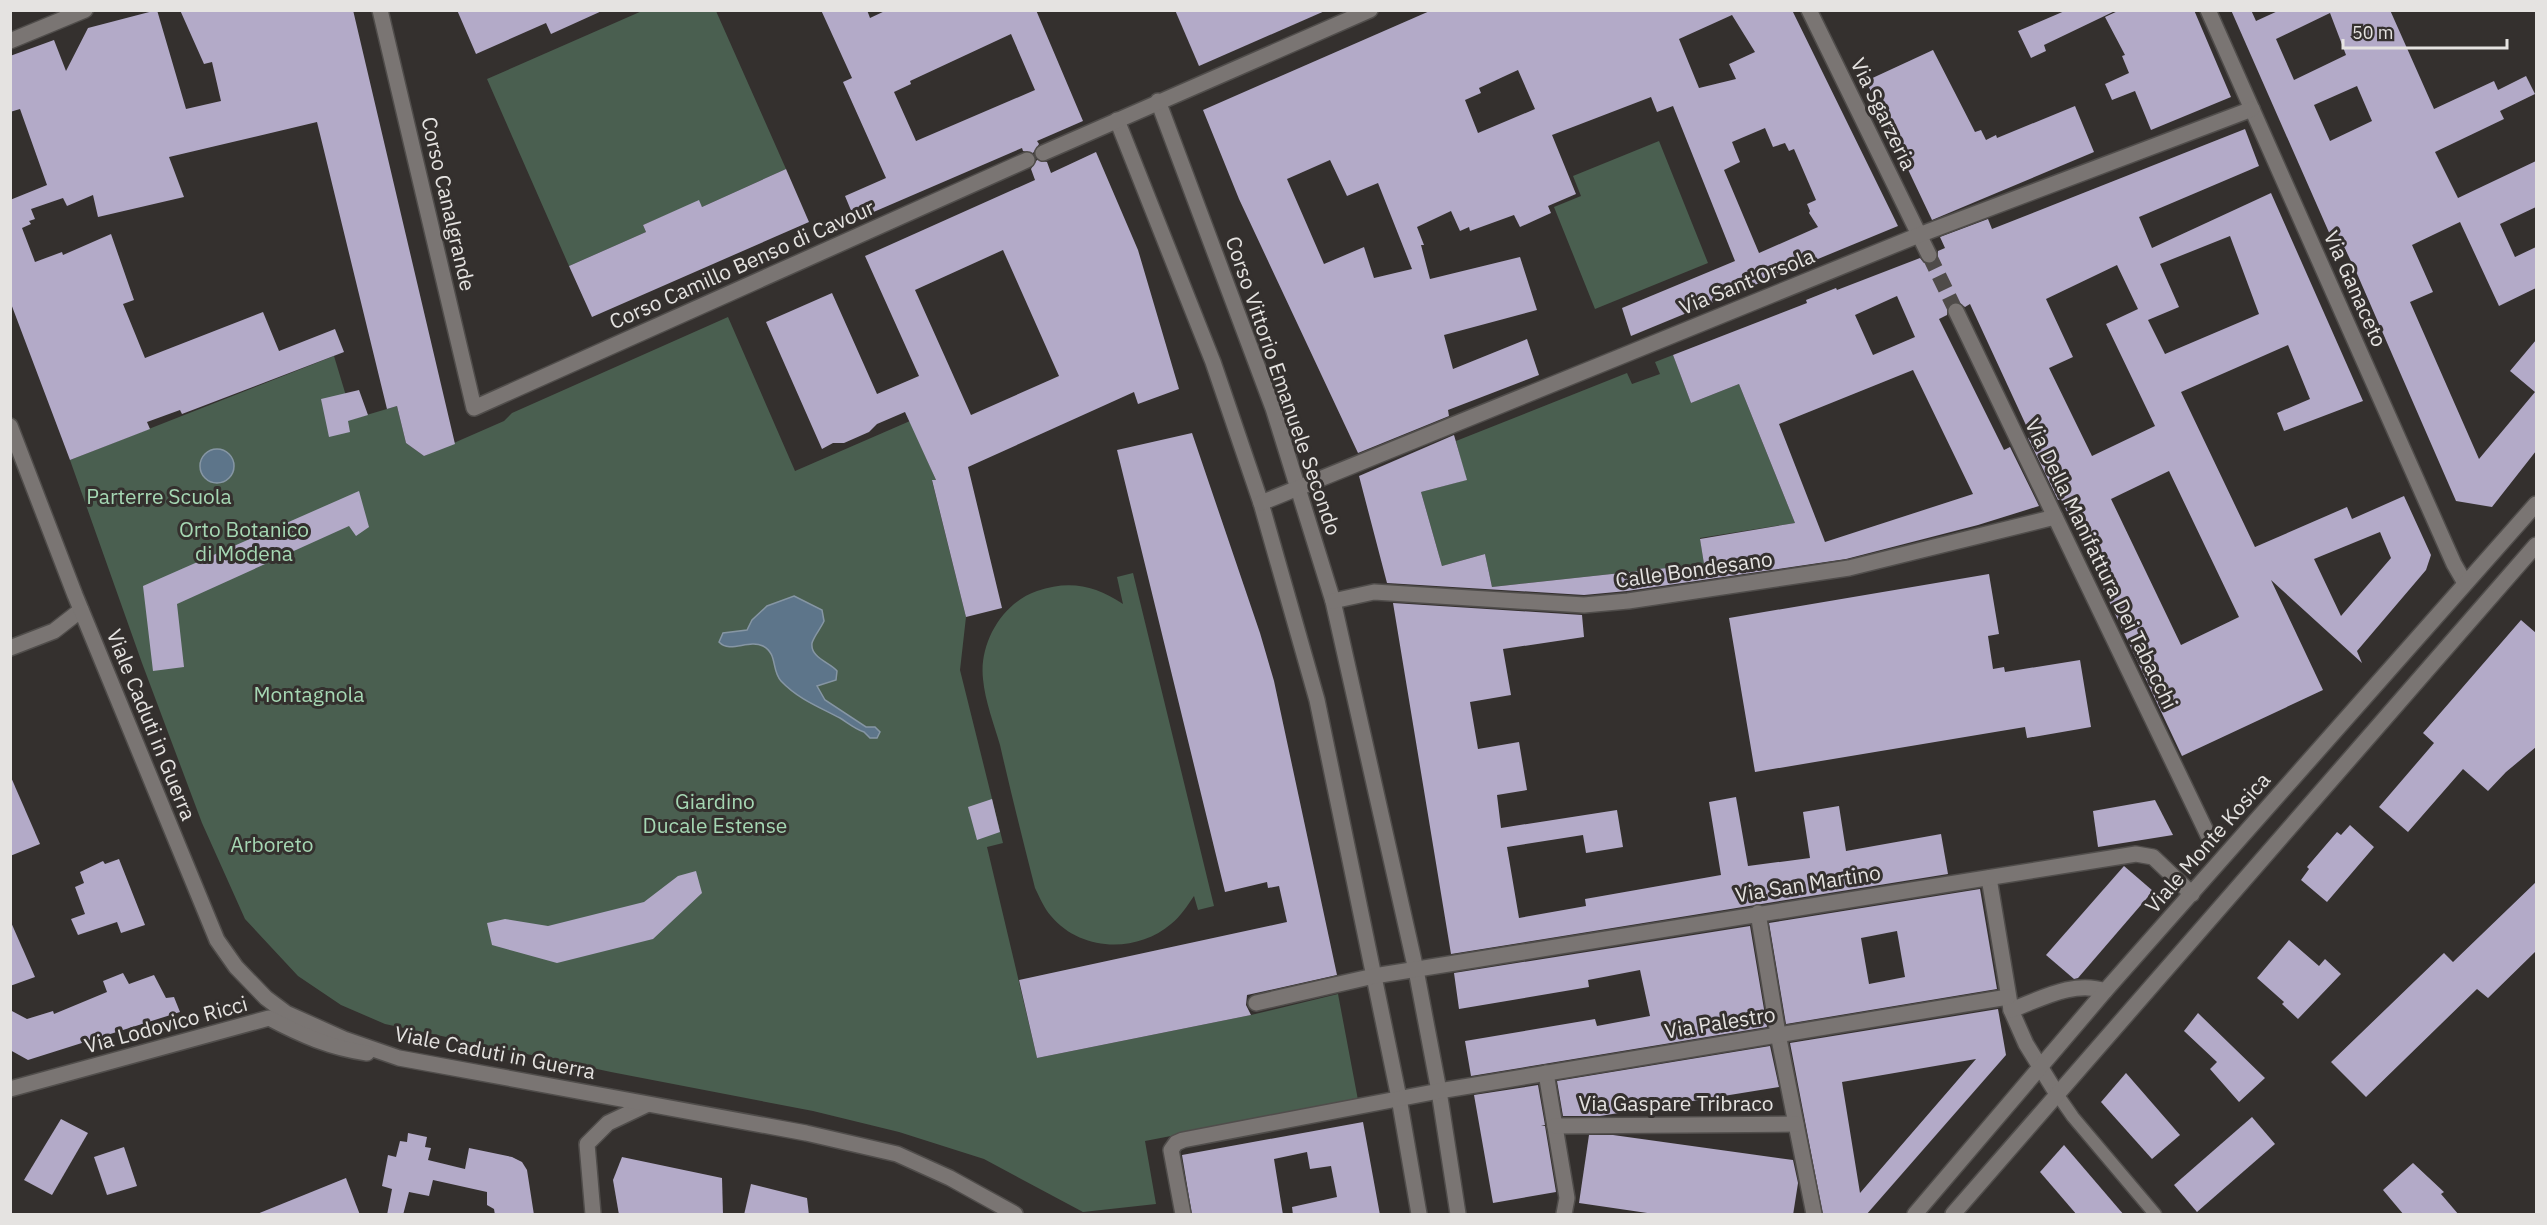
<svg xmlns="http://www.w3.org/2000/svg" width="2547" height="1225" font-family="'IBM Plex Sans',sans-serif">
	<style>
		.green { fill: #4a5f50 }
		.water { fill: #5d758a; stroke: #8696a4; stroke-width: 1.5 }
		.building { fill: #b3aac8; fill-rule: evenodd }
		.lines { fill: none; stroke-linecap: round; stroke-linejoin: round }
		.street-tunnel { stroke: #4f4b49; stroke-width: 15; stroke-dasharray: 15 8; stroke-linecap: butt }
		.lane-casing { stroke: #504d4b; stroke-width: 15 }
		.street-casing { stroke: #504d4b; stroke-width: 18 }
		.secondary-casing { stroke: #504d4b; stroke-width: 18 }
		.lane { stroke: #7a7573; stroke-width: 12 }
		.street { stroke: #7a7573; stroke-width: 15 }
		.secondary { stroke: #7a7573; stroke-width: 15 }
		.labels { text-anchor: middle; stroke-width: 6; stroke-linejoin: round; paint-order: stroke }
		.street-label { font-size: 21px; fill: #e5e3e1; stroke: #34302e }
		.park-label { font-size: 21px; fill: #a5d7b3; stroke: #34302e }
	</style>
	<rect width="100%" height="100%" fill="#34302e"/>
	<!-- green -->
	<g class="green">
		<path d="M642,11H716L786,169L702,207L699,201L643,225L646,232L569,266L487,79Z"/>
		<path d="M1659,141L1708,263L1595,309L1554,207L1581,196L1573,176Z"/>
		<path d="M728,317L795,471L910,421L936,480L932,481L966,617L960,670L1003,843L987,847L1037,1058L1251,1015L1338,994L1358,1100L1145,1141L1156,1204L1083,1212L984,1159L899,1132L813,1111L611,1072L385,1024L341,1005L298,976L245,919L202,823L142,663L70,460L334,356L353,419L397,406L406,443L424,456L504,421L512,413Z"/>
		<path d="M1673,355L1691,403L1739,384L1795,523L1700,538L1704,564L1492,587L1485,554L1442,566L1421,492L1466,480L1456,441L1627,373L1632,384L1660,374L1655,362Z"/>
		<path d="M1133,573L1214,906L1198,910L1194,896C1187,906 1181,916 1171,924C1137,953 1081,952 1051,916C1044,908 1040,898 1035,888C1023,841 1011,793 1000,745C994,724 985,701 983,679C979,643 1002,603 1037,591C1069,580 1095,585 1123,604L1117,577Z"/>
	</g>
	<!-- water -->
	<g class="water">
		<circle cx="217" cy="466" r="17"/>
		<path d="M794,596L822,610L824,621C821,628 814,636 812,643C810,658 831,663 837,671L836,680L817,686L825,700L866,727H875L880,732L877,738H870L864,732C855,729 848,723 840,718C819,707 798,699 781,681C771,670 778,654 763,646C748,639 730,654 719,642L723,633L747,630L752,620L767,606Z"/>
	</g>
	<!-- building -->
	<g class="building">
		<path d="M157,10L186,109L221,101L212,62L204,64L180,10H353L455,444L424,456L406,443L397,406L387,409L317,122L169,157L184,197L98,217L93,195L67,206L63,198L31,209L35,219L29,221L31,224L22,228L35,262L62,252L63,255L111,234L134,300L123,304L145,358L263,312L279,351L335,329L344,352L182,414L180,410L147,422L150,429L70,460L10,301V200L47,185L20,109L10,112V56L54,40L66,71L88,28Z"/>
		<path d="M457,10H604L551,34L546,23L476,54Z"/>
		<path d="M821,10H867L870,18L887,10H1036L1083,121L1037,141L1039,144L1033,153L1023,151L1022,148L855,220L845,196L886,178L843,82L852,78ZM1011,34L1035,90L916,141L894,92L911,84L910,81Z"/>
		<path d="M1175,10H1327L1199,66Z"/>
		<path d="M1432,10H1792L1898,226L1631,336L1622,308L1735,261L1673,106L1657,112L1651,97L1552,135L1576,194L1548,206L1551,213L1520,227L1514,215L1470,231L1469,227L1460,231L1451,211L1417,227L1424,245H1421L1430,279L1520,257L1537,310L1444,335L1453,369L1527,339L1539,375L1448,410L1449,416L1358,453L1239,199L1203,110ZM1732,15L1755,52L1729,64L1736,79L1699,88L1679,39ZM1518,70L1535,109L1478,133L1465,100L1481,93L1479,88ZM1765,128L1773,147L1785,143L1789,151L1794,149L1816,200L1807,204L1810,211L1809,213L1818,227L1759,253L1724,170L1740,162L1732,142ZM1330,160L1347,196L1378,183L1412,269L1374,278L1364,247L1324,264L1287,179Z"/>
		<path d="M2067,10H2117L2044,45L2046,51L2031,58L2018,31Z"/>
		<path d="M2120,10H2194L2231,97L2151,130L2135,91L2112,100L2105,84L2129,73L2122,56L2125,55L2105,17Z"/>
		<path d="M2231,10H2251L2256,21L2280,10H2390L2434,109L2494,81L2498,90L2526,76L2535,94L2500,111L2504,119L2435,152L2458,198L2536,161V207L2500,224L2515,257L2536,247V288L2499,306L2460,222L2412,245L2433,292L2410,302L2479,459L2535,392L2510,371L2536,340V451L2492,507L2456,501L2358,276L2338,234L2331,237ZM2330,13L2346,55L2294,80L2276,39ZM2357,86L2372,121L2330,141L2314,105Z"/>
		<path d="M1933,50L1975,132L1981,130L1986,140L1996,135L1997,138L2075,106L2094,152L1932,220L1866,81Z"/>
		<path d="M2245,129L2259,166L2139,217L2152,248L2271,193L2363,401L2284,431L2277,413L2310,399L2288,345L2181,392L2255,547L2347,507L2352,519L2404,496L2431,555L2426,570L2357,651L2362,663L2271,580L2323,690L2182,756L2061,499L2058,500L2028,438L2031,436L1970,304L1965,307L1957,301L1948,305L1947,315L1939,319L2004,450L2010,447L2039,506L1978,525L1846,559L1627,591L1584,595L1387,583L1359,476L1454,435L1467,480L1421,492L1442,566L1485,554L1492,587L1704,564L1700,539L1795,523L1739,384L1691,403L1673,355L1807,303L1806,300L1836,288L1837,290L1920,258L1924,263L1933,264L1937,260L1938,251L1945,248L1940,237L1988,219L1992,229ZM2230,236L2259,314L2165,354L2148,320L2179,307L2160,264ZM2117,265L2138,309L2106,324L2155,426L2092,456L2049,368L2073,357L2046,299ZM1897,296L1915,337L1873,355L1855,315ZM1913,370L1973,494L1825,542L1779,424ZM2169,471L2239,617L2181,645L2111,499ZM2380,532L2391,558L2341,616L2314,559Z"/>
		<path d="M1096,152L1138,250L1179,389L1138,404L1134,392L968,467L1002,608L966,617L932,480H936L905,412L877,424L869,432L844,443H833L822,449L766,322L832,293L877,394L919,376L865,256L1035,180L1031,169L1037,160L1047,162L1051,173ZM1003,250L1059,376L971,415L915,290Z"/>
		<path d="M786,169L809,222L592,317L569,266L646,232L643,225L699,200L702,207Z"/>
		<path d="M359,390L368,415L348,421L350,432L329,437L321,399Z"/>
		<path d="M1192,433L1260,633L1274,681L1337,975L1247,995L1246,1005L1251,1015L1037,1058L1019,980L1287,922L1279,886L1268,888L1267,882L1225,892L1117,450Z"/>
		<path d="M359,491L369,527L356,536L349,526L177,604L184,667L153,671L143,586Z"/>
		<path d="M1989,574L1999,634L1988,636L1993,669L2004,667L2005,672L2080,660L2091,727L2027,738L2025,727L1755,772L1729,618Z"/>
		<path d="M1393,603L1582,615L1584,637L1503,649L1511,695L1470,702L1478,749L1519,742L1527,790L1497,795L1501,828L1617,810L1623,847L1586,853L1583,835L1507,847L1519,918L1586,906L1585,899L1721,875L1709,802L1736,797L1748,866L1810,858L1803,812L1839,806L1846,851L1941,834L1948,874L1451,954Z"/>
		<path d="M2521,620L2536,633V747L2506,772L2488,791L2463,769L2408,832L2379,807L2434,743L2423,733Z"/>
		<path d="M10,775L40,844L10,856Z"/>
		<path d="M992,799L1000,832L977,840L968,807Z"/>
		<path d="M2155,800L2173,835L2098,847L2093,811Z"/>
		<path d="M2350,825L2374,847L2327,902L2301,880L2309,869L2307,867L2337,832L2341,835Z"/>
		<path d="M119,859L145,925L121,933L117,922L78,935L71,919L85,914L75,887L84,883L80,872L103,861L105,864Z"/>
		<path d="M2124,866L2153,891L2078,978L2074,979L2046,955Z"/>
		<path d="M696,871L702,893L653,939L557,963L492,945L487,923L505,919L548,926L644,902L678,876Z"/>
		<path d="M2536,882V951L2488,998L2477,989L2366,1097L2331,1062L2444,953L2453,962Z"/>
		<path d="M1980,889L1997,989L1786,1024L1769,923ZM1897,931L1905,977L1869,984L1861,938Z"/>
		<path d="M10,920L35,977L10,986Z"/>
		<path d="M1750,926L1767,1027L1471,1076L1465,1041L1595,1019L1597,1026L1650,1016L1640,970L1588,980L1589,987L1459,1009L1454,973Z"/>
		<path d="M2289,940L2319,966L2325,959L2341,974L2298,1019L2282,1004L2284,1002L2257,978Z"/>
		<path d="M123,973L129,984L154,975L166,998L174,997L180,1012L28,1060L10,1050V1010L27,1019L53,1011L54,1014L107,992L103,981Z"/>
		<path d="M1998,1009L2006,1055L1866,1215H1823L1790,1043ZM1976,1059L1860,1193L1842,1082Z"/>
		<path d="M2198,1013L2265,1078L2239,1102L2210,1069L2217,1062L2184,1031Z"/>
		<path d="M1770,1046L1779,1087L1600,1116H1563L1557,1081Z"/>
		<path d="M2126,1073L2180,1135L2152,1159L2101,1102Z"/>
		<path d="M1538,1085L1545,1125H1541L1545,1126L1556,1192L1493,1203L1474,1095Z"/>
		<path d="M2252,1117L2275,1144L2197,1212L2174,1185Z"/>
		<path d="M61,1119L88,1133L52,1195L24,1180Z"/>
		<path d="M1363,1122L1380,1215H1293L1292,1207L1337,1197L1331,1166L1310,1169L1307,1152L1274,1159L1283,1215H1192L1182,1155Z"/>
		<path d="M408,1133L427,1137L425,1147L431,1148L428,1160L465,1169L469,1148L512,1157L522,1162L527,1170L534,1215H495L494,1209L487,1205V1192L433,1180L429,1196L409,1192L403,1215H387L392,1189L382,1186L388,1155L396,1157L400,1141L407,1142Z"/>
		<path d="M1589,1135H1613L1793,1160L1798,1183L1793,1215H1661L1579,1203Z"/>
		<path d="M2064,1145L2124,1215H2077L2040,1172Z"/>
		<path d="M124,1147L137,1186L107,1195L94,1157Z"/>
		<path d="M622,1157L722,1178L723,1215H619L613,1180Z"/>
		<path d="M2413,1163L2444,1192L2441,1194L2459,1215H2404L2383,1190Z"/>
		<path d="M346,1178L360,1215H257V1214Z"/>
		<path d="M751,1184L807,1198L809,1215H744Z"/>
	</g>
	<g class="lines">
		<!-- street-tunnel -->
		<path class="street-tunnel" d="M1929,255L1956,311"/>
		<defs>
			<path id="lane" d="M2057,1094L2073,1117L2155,1214"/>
			<g id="street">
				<path d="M380,10L474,408L1027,160"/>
				<path d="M1809,10L1929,255"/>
				<path d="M2208,10L2454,564L2465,583"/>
				<path d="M10,41L85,10"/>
				<path d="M1158,101L1273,408L1333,601L1416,970L1439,1091L1458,1214"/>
				<path d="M1117,120L1213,362L1261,503L1317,700L1399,1098L1419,1214"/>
				<path d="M1043,153L1370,10"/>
				<path d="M1956,311L2208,835"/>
				<path d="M1261,503L1919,235L2252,109"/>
				<path d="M1333,601L1374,592L1584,605L1628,601L1849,568L2055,517"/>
				<path d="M10,648L54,631L81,610"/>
				<path d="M1989,878L2011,1010L2026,1044L2057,1094"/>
				<path d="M1758,913L1778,1034L1814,1214"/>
				<path d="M1256,1003L1374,976L2136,854L2153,857L2192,894"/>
				<path d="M2011,1010C2041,999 2074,980 2105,991"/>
				<path d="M1546,1073L1567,1198L1564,1214"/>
				<path d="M1555,1126L1796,1124"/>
				<path d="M593,1214L587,1144L608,1123L646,1105"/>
				<path d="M1183,1214L1171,1150L1176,1143L1183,1140L1439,1091L2008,997"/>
			</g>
			<g id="secondary">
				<path d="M10,426L75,595L217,940L236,967L266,998L286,1013L344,1039L399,1058L806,1133L897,1154L950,1178L1015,1214"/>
				<path d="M10,1089L269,1018C301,1035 331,1048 367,1053"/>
				<path d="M1915,1214L2105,991L2536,504"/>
				<path d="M1953,1214L2536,545"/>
			</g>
		</defs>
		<!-- lane casing -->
		<use href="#lane" class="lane-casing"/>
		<!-- street casing -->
		<use href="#street" class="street-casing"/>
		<!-- secondary casing -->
		<use href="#secondary" class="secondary-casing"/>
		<!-- lane -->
		<use href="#lane" class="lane"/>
		<!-- street -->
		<use href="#street" class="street"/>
		<!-- secondary -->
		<use href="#secondary" class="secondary"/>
	</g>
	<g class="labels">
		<!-- street labels -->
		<g class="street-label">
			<text transform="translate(1883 114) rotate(64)" y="7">Via Sgarzeria</text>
			<text transform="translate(448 204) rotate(77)" y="7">Corso Canalgrande</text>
			<text transform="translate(742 265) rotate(-24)" y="7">Corso Camillo Benso di Cavour</text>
			<text transform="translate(1747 282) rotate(-22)" y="7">Via Sant'Orsola</text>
			<text transform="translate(2355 289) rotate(66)" y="7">Via Ganaceto</text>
			<text transform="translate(1283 386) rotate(71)" y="7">Corso Vittorio Emanuele Secondo</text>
			<text transform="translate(2101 564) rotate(64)" y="7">Via Della Manifattura Dei Tabacchi</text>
			<text transform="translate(1694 570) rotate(-8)" y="7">Calle Bondesano</text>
			<text transform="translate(151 725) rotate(68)" y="7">Viale Caduti in Guerra</text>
			<text transform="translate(2208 843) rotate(-49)" y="7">Viale Monte Kosica</text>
			<text transform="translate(1808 884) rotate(-9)" y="7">Via San Martino</text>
			<text transform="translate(1720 1023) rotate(-9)" y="7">Via Palestro</text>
			<text transform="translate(166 1025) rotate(-15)" y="7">Via Lodovico Ricci</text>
			<text transform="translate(495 1053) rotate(11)" y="7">Viale Caduti in Guerra</text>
			<text x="1676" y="1111">Via Gaspare Tribraco</text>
		</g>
		<!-- park labels -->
		<g class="park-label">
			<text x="159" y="504">Parterre Scuola</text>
			<text x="244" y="537">Orto Botanico<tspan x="244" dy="24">di Modena</tspan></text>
			<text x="309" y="702">Montagnola</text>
			<text x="715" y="809">Giardino<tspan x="715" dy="24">Ducale Estense</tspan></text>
			<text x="272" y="852">Arboreto</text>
		</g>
	</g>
	<!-- border -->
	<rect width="2547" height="1225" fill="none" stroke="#e5e3e1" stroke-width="24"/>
	<!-- scale -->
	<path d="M2343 39v9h164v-9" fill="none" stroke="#e5e3e1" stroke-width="3"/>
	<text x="2352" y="39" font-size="18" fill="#e5e3e1" stroke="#34302e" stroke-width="4.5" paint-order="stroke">50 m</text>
</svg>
